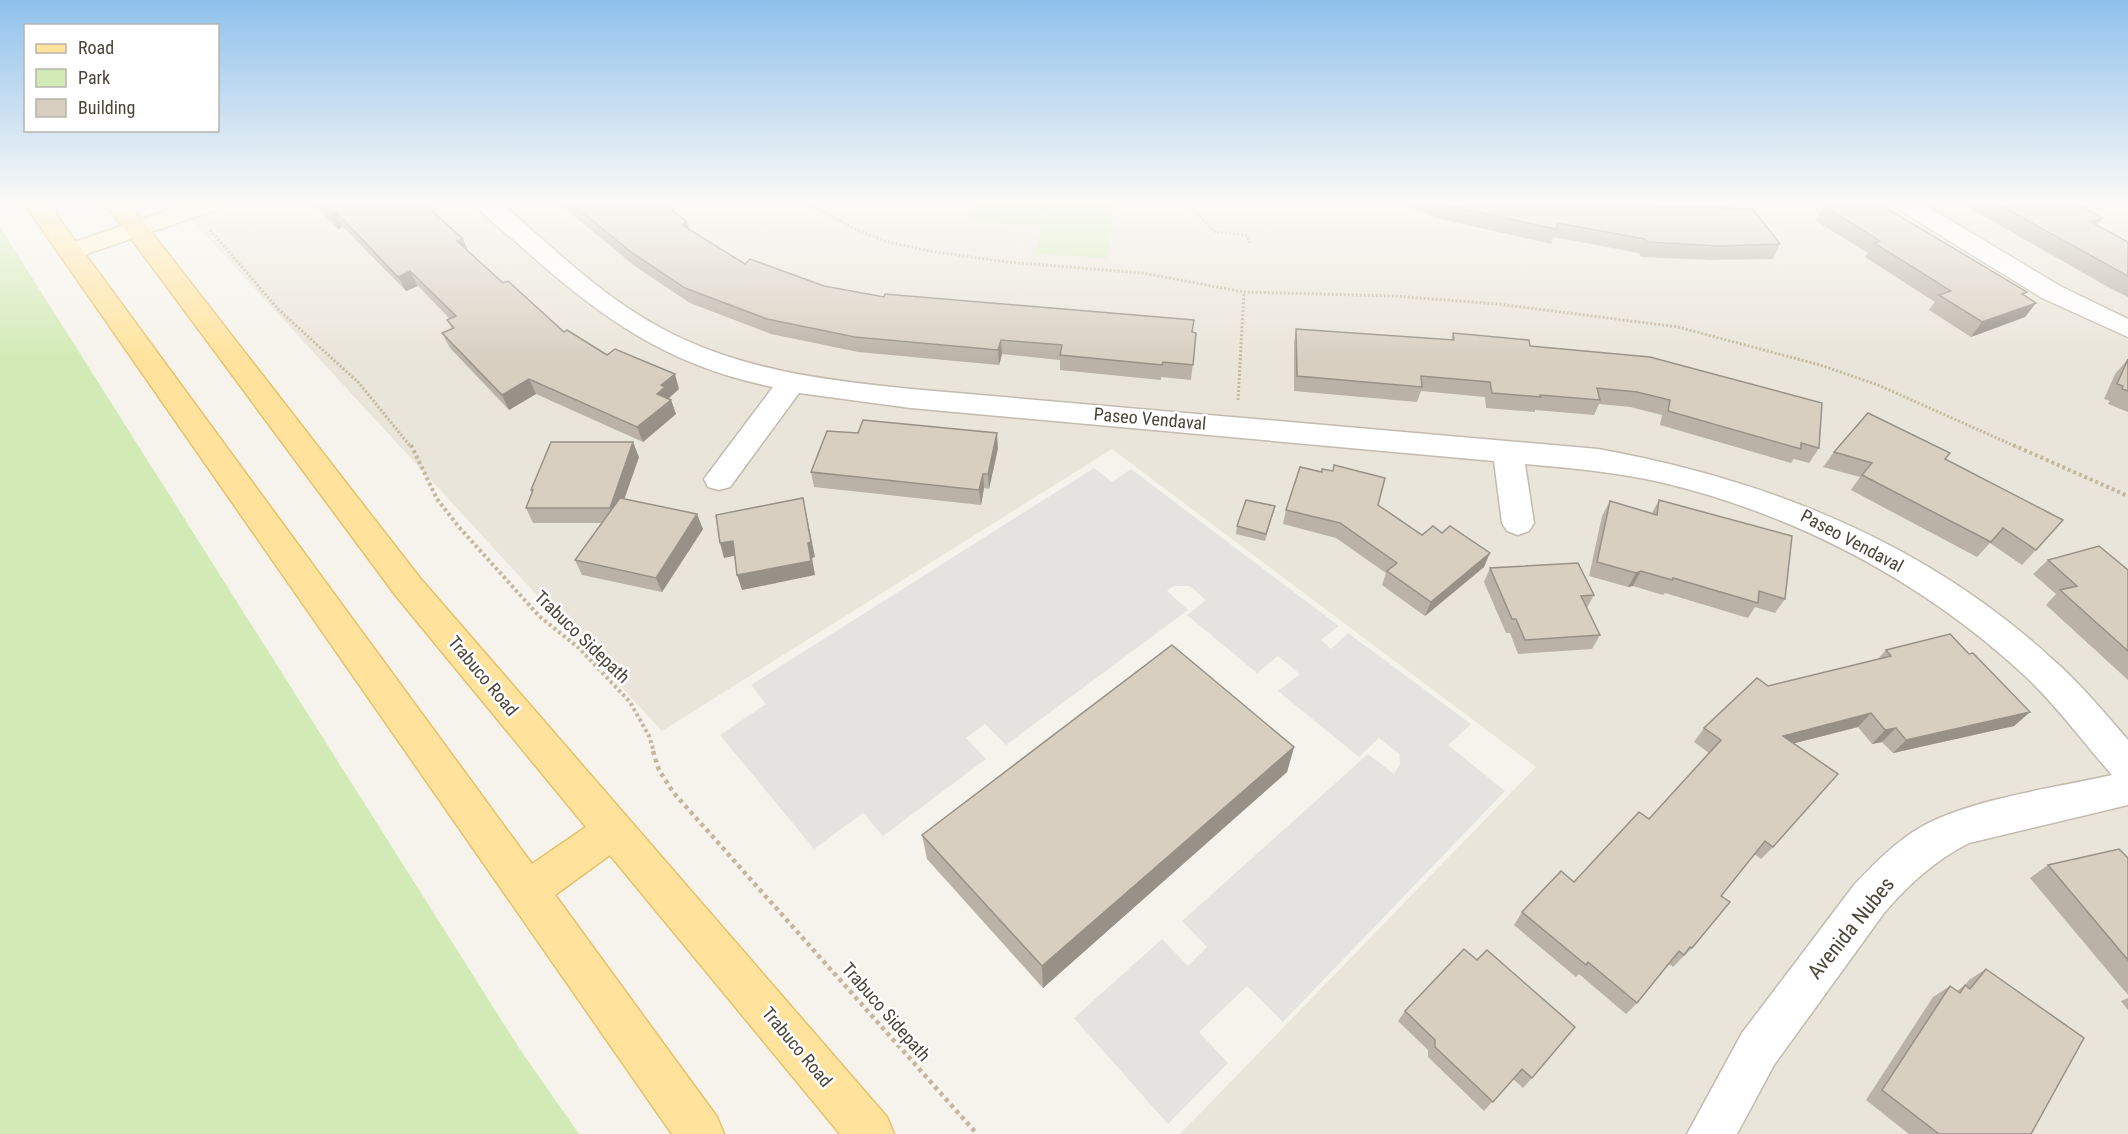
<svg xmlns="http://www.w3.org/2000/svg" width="2128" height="1134" font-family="'Roboto Condensed',sans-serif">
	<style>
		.residential { fill: #eae5da }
		.green { fill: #d2eab5 }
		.parking { fill: #e5e3e0 }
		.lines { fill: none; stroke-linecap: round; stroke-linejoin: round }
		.street-casing { stroke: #c2bbae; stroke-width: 3 }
		.secondary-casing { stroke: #d6c79b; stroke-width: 3 }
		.primary-casing { stroke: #e6c16a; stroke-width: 3 }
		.path-far2 { stroke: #c4b79f; stroke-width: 3; stroke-dasharray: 2 2; stroke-linecap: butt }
		.path-far1 { stroke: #c4b79f; stroke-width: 4; stroke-dasharray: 3 3; stroke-linecap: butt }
		.path { stroke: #c4b79f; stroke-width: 4.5; stroke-dasharray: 4 4; stroke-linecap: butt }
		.street { fill: #fff; fill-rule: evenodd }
		.secondary { fill: #fff3cd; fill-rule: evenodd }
		.primary { fill: #ffe39c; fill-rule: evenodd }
		.wall { fill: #bab2a6 }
		.shaded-wall { fill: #979187 }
		.building { fill: #d8cfc1; stroke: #979187; stroke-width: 1.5 }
		.labels { text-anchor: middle; stroke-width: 5; stroke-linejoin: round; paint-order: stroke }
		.street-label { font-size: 18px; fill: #4b4439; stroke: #fff }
		.near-street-label { font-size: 21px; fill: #4b4439; stroke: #fff }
	</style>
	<rect width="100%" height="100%" fill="#f6f3ec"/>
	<!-- residential -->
	<path class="residential" d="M175,202H2128V1134H1180L1536,767L1112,449L662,731Z"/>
	<!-- green -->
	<g class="green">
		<path d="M974,202H1115L1107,258L1036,254L1046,204L1040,226L968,221Z"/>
		<path d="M0,227L519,1048L579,1134H0Z"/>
	</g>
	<!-- parking -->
	<path class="parking" d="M1094,468L1112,482L1131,469L1339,626L1321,640L1331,649L1348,633L1471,724L1448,745L1505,791L1283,1022L1247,986L1199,1032L1228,1063L1168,1124L1074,1018L1162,939L1188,966L1207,947L1182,921L1368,754L1394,774L1400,764L1399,754L1379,738L1359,757L1278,691L1300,674L1278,656L1257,673L1187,615L1206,600L1190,586H1174L1167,591L1188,610L1006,745L985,724L966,738L986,759L883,836L863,813L814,849L720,735L766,704L751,685Z"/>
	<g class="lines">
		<defs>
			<g id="street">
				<path d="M474,202H500C551,246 601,296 661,328C738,370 825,380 911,389L1598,449C1765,479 1923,541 2050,657C2079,682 2103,711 2128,740V805L1969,843C1935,860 1908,885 1884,913L1774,1065L1737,1134H1687L1742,1033L1854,885C1873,865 1896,841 1921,827C1971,799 2054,788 2112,775C2083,742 2057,706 2025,676C1923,581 1795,514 1660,482C1615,472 1570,468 1525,464L1534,523L1529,531L1518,535L1507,531L1502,523L1494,461L911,408L799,393L730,487L719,490L708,487L704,479L773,387C669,366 602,319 524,249C508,234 486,220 474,202Z"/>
				<path d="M1891,202H1920L2060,286L2128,319V337L2042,298L1895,207Z"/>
			</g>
			<path id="secondary" d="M192,202H228L224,207L81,256L72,259L63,256L59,251L63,246Z"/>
			<path id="primary" d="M23,202H47L532,864L586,827L396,596L104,202H128L420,578L887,1117L894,1134H840L610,855L555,895L717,1117L724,1134H672Z"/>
		</defs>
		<!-- street casing -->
		<use href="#street" class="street-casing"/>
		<!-- secondary casing -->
		<use href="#secondary" class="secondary-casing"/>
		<!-- primary casing -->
		<use href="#primary" class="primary-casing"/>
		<!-- path-far2 -->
		<g class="path-far2">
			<path d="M805,202L853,228L885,241L929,251L1007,262L1142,273L1244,292L1394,296L1498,304L1678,327L1820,365L1878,385L2017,447"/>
			<path d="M1186,202L1215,232L1246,235L1251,245"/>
			<path d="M210,230L279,310L359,383L411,447"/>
			<path d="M1238,400L1244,292"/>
		</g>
		<!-- path-far1 -->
		<g class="path-far1">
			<path d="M411,445L437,499L458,526L539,616L579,648L630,702L649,736L654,752"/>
			<path d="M2013,445L2128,496"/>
		</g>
		<!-- path -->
		<path class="path" d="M653,751L659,770L673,792L977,1134"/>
		<!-- street -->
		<use href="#street" class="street"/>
		<!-- secondary -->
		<use href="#secondary" class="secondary"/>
		<!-- primary -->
		<use href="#primary" class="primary"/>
	</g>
	<!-- wall -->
	<g class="wall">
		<path d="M312,202H422L463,239L468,251L503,283L564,332L607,355L679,389L669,398L671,400L676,414L643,442L536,394L509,410L450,348L442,333L452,329L447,320L450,319L418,286L406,291L343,227L338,229Z"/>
		<path d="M557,202H661L687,222L690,230L745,264L824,286L884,297L1196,333L1191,380L1161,377V380L1060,370V360L1002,354L999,365L858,352L771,334L690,303L636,267Z"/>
		<path d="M1394,202H1601L1780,244L1773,259L1712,260L1641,257L1639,253L1553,237L1551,244L1441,219Z"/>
		<path d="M1959,202H2072L2097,225L2128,242V297L2108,287Z"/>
		<path d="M1824,206L2025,296L2036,303L2025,317L1971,337L1929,310L1935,302L1865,257L1868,253L1816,221Z"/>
		<path d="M1296,329L1451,340L1453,333L1530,346L1819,448L1809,463L1794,459L1791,463L1660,425L1662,415L1630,407L1599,404L1594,415L1535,410V412L1486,408L1485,397L1421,391L1417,402L1294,391V343Z"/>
		<path d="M2128,359V412L2108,404L2110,401L2104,399L2115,374Z"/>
		<path d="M998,448L989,489L984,488L981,505L814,487L811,472Z"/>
		<path d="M1834,452L1945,459L2036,550L2022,565L1990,543L1977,557L1851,490L1860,477L1823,467Z"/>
		<path d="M639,457L624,499L703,529L662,592L582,575L575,560L602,523H533L526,508L532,493L531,490Z"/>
		<path d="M1659,500L1785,599L1775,613L1755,607L1748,618L1665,593L1663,595L1633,586L1628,587L1589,576L1602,516L1610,501L1652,513Z"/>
		<path d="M1378,505L1422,535L1484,567L1425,616L1382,585L1386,573L1336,538L1283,524L1286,510Z"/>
		<path d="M1275,506L1265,541L1236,534L1237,526Z"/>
		<path d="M2048,560L2128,570V680L2046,605L2056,594L2033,574Z"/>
		<path d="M1490,568L1594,595L1587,608L1600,635L1592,649L1518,654L1510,633H1506L1484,582Z"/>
		<path d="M1886,650L1969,654L2030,712L2014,726L1893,753L1882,742L1872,744L1858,727L1794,743L1773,847L1761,859L1754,854L1721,896L1692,948L1673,967L1669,964L1637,1003L1626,1014L1579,974L1576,977L1514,925L1522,912L1574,882L1649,819L1709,753L1694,742L1704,728L1768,686L1878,659Z"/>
		<path d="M1294,747L1287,772L1043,988L927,859L922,835Z"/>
		<path d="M2128,858V995L2030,878L2048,865Z"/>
		<path d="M1477,960L1532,1078L1523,1088L1513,1079L1484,1111L1428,1057V1050L1398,1021L1405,1011Z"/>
		<path d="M1986,969L2031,1134H1909L1866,1100L1933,997L1950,986L1957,991L1965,985L1969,980Z"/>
		<path d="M2128,998V1010L2121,1001Z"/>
	</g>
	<!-- shaded-wall -->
	<g class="shaded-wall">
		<path d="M336,212L343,227L338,229L331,214Z"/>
		<path d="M2102,218L2091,233V222Z"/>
		<path d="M687,222L692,237L682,225Z"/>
		<path d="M463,239L469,254L457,241Z"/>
		<path d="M410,271L418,286L406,291L398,277Z"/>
		<path d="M2036,303L2025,317L1971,337L1982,322Z"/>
		<path d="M1001,340L1002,354L999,365L998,350Z"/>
		<path d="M675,374L679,389L669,398L670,400H671L676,414L643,442L637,427L657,394L661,385Z"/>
		<path d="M529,379L536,394L509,410L502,395Z"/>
		<path d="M997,433L998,448L989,489L988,474Z"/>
		<path d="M633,442L639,457L616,523L610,508Z"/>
		<path d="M983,474L984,488L981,505L979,490Z"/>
		<path d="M803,498L815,557L812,558L815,575L742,590L737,575Z"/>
		<path d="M697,514L703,529L662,592L656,578Z"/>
		<path d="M733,541L738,555L724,558L720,543Z"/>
		<path d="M1490,553L1484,567L1425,616L1431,602Z"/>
		<path d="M1641,571L1633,586L1628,587L1636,573Z"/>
		<path d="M2030,712L2014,726L1893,753L1906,740Z"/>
		<path d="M1871,713L1858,727L1772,749L1783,736Z"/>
		<path d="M1896,728L1882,742L1872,744L1885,730Z"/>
		<path d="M1294,747L1287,772L1043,988L1042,966Z"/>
	</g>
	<!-- building -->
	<g class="building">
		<path d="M318,202H422L463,239L457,241L503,283L508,281L564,332L567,330L607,355L615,349L675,374L661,385L665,387L657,394L671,400L637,427L529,379L502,395L442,333L454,328L447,320L456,316L410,271L398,277L336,212L331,214Z"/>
		<path d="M570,202H661L687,222L682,225L745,264L750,259L824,286L884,297L885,294L1194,320L1192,332L1196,333L1193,365L1163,362L1162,365L1060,355L1062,345L1001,340L998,350L855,337L767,319L685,288L631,252Z"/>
		<path d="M1437,202H1601L1617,205L1753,209L1780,244L1719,246L1647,242L1645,239L1558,223L1556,229L1445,205Z"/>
		<path d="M1838,202H1876L2027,292L2022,294L2036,303L1982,322L1939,295L1951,291L1874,243L1880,241L1824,206Z"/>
		<path d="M1994,202H2072L2102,218L2091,222L2128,242V276Z"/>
		<path d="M1296,329L1454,340L1453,333L1529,340L1530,346L1650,357L1822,403L1819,448L1801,443V449L1668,411L1670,400L1637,392L1597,388L1600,400L1540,395L1541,397L1492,393L1490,382L1421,376L1422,387L1297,376Z"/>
		<path d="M2128,359V391L2122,389L2123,386L2117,384Z"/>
		<path d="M1868,413L1950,453L1945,459L2063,520L2036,550L2003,528L1991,542L1862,475L1872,463L1834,452Z"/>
		<path d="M863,420L997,433L988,474H983L979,490L811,472L827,431L858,433Z"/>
		<path d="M551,442H633L610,508H526L533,490H531Z"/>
		<path d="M1334,465L1385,478L1378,505L1422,535L1433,526L1442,533L1450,526L1490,553L1431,602L1387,571L1397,563L1340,523L1286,510L1300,467L1322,472V469L1333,471Z"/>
		<path d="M620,498L697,514L656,578L575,560Z"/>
		<path d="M803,498L811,542L808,543L811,561L737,575L733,541L720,543L716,515Z"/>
		<path d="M1246,500L1275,506L1266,534L1237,526Z"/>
		<path d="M1659,500L1792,536L1785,599L1759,591L1758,603L1673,578L1672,580L1641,571L1636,573L1597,562L1610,501L1657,515Z"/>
		<path d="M2099,546L2128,570V651L2060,590L2077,586L2048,560Z"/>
		<path d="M1578,563L1594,595L1581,596L1600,635L1525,640L1516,619H1512L1490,568Z"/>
		<path d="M1950,634L1969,654L1973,653L2030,712L1906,740L1896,728L1885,730L1871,713L1783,736L1838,774L1773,847L1765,841L1721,896L1730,902L1692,948L1690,947L1684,955L1679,951L1637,1003L1588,962L1586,965L1522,912L1561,871L1574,882L1639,812L1649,819L1721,740L1704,728L1757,678L1768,686L1891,656L1886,650Z"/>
		<path d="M1172,645L1294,747L1042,966L922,835Z"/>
		<path d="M2119,849L2128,858V960L2048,865Z"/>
		<path d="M1464,949L1477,960L1487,950L1575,1027L1532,1078L1522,1069L1493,1102L1435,1047V1040L1405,1011Z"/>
		<path d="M1986,969L2084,1038L2031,1134H1939L1882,1090L1950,986L1960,993L1965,985L1970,989Z"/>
	</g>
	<!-- sky -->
	<linearGradient id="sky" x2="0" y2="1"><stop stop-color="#8fc1ec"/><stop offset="0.56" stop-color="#fbfaf6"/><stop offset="1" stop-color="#fbfaf6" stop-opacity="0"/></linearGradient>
	<rect width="2128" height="361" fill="url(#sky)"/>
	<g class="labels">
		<!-- street labels -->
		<g class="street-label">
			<text transform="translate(1150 419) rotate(5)" y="6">Paseo Vendaval</text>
			<text transform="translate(1852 541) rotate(28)" y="6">Paseo Vendaval</text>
			<text transform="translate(582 637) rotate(44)" y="6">Trabuco Sidepath</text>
			<text transform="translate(483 676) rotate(50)" y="6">Trabuco Road</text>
			<text transform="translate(886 1012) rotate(49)" y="6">Trabuco Sidepath</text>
			<text transform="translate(797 1047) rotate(50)" y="6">Trabuco Road</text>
		</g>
		<!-- near-street labels -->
		<g class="near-street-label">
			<text transform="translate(1851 928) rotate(-51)" y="7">Avenida Nubes</text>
		</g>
	</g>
	<!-- legend -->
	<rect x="24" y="24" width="195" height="108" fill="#ffffff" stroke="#b7b4b0" stroke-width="1.5"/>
	<rect x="36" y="44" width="30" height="9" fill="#ffe39c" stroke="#b7b4b0" stroke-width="1.5"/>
	<text x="78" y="54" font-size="18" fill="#4b4439">Road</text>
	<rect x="36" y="69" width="30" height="18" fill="#d2eab5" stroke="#b7b4b0" stroke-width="1.5"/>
	<text x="78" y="84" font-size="18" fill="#4b4439">Park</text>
	<rect x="36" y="99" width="30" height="18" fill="#d8cfc1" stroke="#b7b4b0" stroke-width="1.5"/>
	<text x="78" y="114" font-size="18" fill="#4b4439">Building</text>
</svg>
